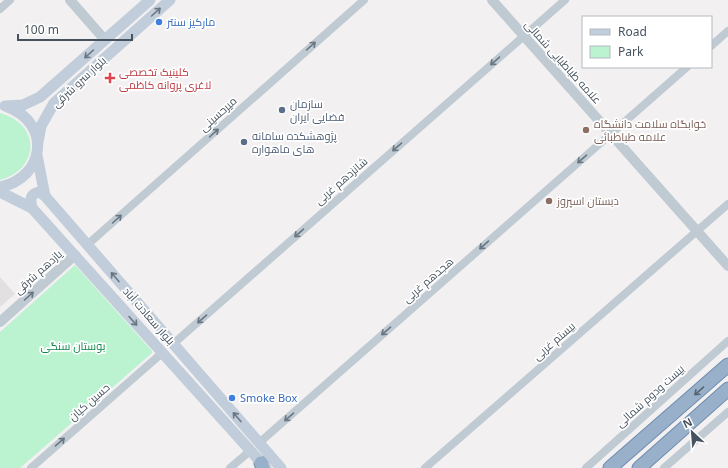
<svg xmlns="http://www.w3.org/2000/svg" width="728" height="468" font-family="'Noto Sans',Cairo,sans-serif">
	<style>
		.education { fill: #e3e0e1 }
		.green { fill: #bbf3d1 }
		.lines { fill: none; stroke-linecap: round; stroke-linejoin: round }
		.trunk-casing { stroke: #6f8cae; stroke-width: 15 }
		.minor { stroke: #bfcad3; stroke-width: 8 }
		.tertiary { stroke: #bfcad3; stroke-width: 10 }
		.secondary { stroke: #c1cdda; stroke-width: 11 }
		.trunk { stroke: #98b0ca; stroke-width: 13 }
		.oneway { stroke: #6b7884 }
		.oneway2 { stroke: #6a7782 }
		.oneway3 { stroke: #566674 }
		.shop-dot { fill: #3f7fe0; stroke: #fff; stroke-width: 1.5 }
		.health-dot { fill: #e0444e; stroke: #fff; stroke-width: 1.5 }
		.service-dot { fill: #5c6f8a; stroke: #fff; stroke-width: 1.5 }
		.education-dot { fill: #8d6e63; stroke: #fff; stroke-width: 1.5 }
		.labels { text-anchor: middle; stroke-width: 3.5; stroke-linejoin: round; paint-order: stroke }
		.shop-label { font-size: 11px; fill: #366cbe; stroke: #fff; text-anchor: start }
		.street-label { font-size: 11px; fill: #46535f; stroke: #fff }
		.health-label { font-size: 11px; fill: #be3a42; stroke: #fff; text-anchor: start }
		.service-label { font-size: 11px; fill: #4e5e75; stroke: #fff; text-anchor: start }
		.education-label { font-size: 11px; fill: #785e54; stroke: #fff; text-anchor: start }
		.park-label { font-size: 11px; fill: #0f884d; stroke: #fff }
	</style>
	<rect width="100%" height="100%" fill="#f2f0f0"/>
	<!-- education -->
	<path class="education" d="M0,277L15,294L0,307Z"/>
	<!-- green -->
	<g class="green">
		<path d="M0,113C41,124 40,169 0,180Z"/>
		<path d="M75,265L152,351V353L20,468H0V332Z"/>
	</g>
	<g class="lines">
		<defs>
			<g id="trunk">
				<path d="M261,463L263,468"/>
				<path d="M610,468L728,365"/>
				<path d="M639,468L728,389"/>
			</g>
		</defs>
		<!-- trunk casing -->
		<use href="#trunk" class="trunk-casing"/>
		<!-- minor -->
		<g class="minor">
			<path d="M0,9L10,0"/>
			<path d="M711,46L728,31"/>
			<path d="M87,245L364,0"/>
			<path d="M173,344L565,0"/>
			<path d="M259,443L687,67"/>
			<path d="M31,468L162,353"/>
			<path d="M230,468L250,451"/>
			<path d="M425,468L728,204"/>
			<path d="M586,468L728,341"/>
			<path d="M664,468L728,412"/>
		</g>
		<!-- tertiary -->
		<g class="tertiary">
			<path d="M70,0L105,40"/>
			<path d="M492,0L728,266"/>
			<path d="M0,322L75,255"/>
		</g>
		<!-- secondary -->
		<g class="secondary">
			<path d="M5,106L23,105L40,97L150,0"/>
			<path d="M38,142L41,126L54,103L170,0"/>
			<path d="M37,155L45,196L281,468"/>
			<path d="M0,187C45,178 52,124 8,107"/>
			<path d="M0,192L32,208L266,468"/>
			<path d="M32,208C30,199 30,194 39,192L45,196"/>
		</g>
		<!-- trunk -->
		<use href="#trunk" class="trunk"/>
	</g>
	<!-- one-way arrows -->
	<defs><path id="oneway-shaft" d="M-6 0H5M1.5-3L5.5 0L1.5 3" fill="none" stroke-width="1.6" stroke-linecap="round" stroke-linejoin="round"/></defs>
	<g class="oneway">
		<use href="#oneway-shaft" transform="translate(156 12) rotate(-42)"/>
		<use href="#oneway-shaft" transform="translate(89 54) rotate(138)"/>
		<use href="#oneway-shaft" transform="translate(115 277) rotate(-131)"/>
		<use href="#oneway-shaft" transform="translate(133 321) rotate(48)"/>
		<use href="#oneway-shaft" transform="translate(237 417) rotate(-131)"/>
	</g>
	<g class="oneway2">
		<use href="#oneway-shaft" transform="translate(311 46) rotate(-42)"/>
		<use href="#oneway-shaft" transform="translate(495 61) rotate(139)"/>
		<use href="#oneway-shaft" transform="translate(214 133) rotate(-42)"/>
		<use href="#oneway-shaft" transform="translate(397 147) rotate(139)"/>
		<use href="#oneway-shaft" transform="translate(582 159) rotate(139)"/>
		<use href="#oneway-shaft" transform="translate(117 219) rotate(-42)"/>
		<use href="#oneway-shaft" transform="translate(299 233) rotate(139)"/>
		<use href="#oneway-shaft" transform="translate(484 245) rotate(139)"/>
		<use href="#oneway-shaft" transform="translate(29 296) rotate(-42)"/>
		<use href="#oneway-shaft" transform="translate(202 319) rotate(139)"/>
		<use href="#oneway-shaft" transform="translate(386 331) rotate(139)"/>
		<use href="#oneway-shaft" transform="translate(289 417) rotate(139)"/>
		<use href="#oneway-shaft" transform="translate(60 442) rotate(-41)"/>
	</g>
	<use class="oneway3" href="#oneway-shaft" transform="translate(699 391) rotate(139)"/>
	<!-- markers -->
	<g class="shop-dot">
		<circle cx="159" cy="22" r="4"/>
		<circle cx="232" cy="398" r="4"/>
	</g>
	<path class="health-dot" d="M108 72h4v4h4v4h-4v4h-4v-4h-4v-4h4z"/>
	<g class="service-dot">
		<circle cx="282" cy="110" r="4"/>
		<circle cx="244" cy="142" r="4"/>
	</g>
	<g class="education-dot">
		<circle cx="586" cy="130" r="4"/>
		<circle cx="549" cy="201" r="4"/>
	</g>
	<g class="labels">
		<!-- shop labels -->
		<g class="shop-label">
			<text x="167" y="26">مارکیز سنتر</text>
			<text x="240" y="402">Smoke Box</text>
		</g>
		<!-- street labels -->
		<g class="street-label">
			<text transform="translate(563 62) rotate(48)" y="4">علامه طباطبایی شمالی</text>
			<text transform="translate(79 82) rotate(-43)" y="4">بلوار سرو شرقی</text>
			<text transform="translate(218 114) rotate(-42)" y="4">میرحسینی</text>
			<text transform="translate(341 181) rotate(-41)" y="4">شانزدهم غربی</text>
			<text transform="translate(38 272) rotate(-42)" y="4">یازدهم شرقی</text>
			<text transform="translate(428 280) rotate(-41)" y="4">هجدهم غربی</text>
			<text transform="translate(149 316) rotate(49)" y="4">بلوار سعادت آباد</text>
			<text transform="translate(554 341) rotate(-41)" y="4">بیستم غربی</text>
			<text transform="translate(650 396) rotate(-42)" y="4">بیست ودوم شمالی</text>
			<text transform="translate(89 402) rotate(-41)" y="4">حسین کیان</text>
		</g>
		<!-- health labels -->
		<g class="health-label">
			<text x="119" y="76">کلینیک تخصصی<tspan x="119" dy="13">لاغری پروانه کاظمی</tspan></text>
		</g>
		<!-- service labels -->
		<g class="service-label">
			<text x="290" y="108">سازمان<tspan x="290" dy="13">فضایی ایران</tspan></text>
			<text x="252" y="140">پژوهشکده سامانه<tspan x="252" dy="13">های ماهواره</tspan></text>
		</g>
		<!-- education labels -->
		<g class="education-label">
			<text x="594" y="128">خوابگاه سلامت دانشگاه<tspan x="594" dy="13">علامه طباطبائی</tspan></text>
			<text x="557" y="205">دبستان اسپروز</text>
		</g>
		<!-- park labels -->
		<g class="park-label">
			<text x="73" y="350">بوستان سنگی</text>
		</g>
	</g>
	<!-- legend -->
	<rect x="582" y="16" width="130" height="52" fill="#ffffff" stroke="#b5babf"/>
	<rect x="590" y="29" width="20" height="6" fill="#c1cdda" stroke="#b5babf"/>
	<text x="618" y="36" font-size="12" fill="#46535f">Road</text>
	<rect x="590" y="46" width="20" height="12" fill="#bbf3d1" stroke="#b5babf"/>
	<text x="618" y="56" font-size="12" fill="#46535f">Park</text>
	<!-- north arrow -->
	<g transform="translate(692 432) rotate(334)" stroke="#ffffff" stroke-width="3" paint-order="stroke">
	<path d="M0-3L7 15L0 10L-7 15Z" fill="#46535f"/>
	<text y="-6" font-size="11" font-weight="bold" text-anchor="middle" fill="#46535f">N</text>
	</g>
	<!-- scale -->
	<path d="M18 34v6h114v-6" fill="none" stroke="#46535f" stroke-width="2"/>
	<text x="24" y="34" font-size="12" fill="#46535f" stroke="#ffffff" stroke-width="3" paint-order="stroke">100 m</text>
</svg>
